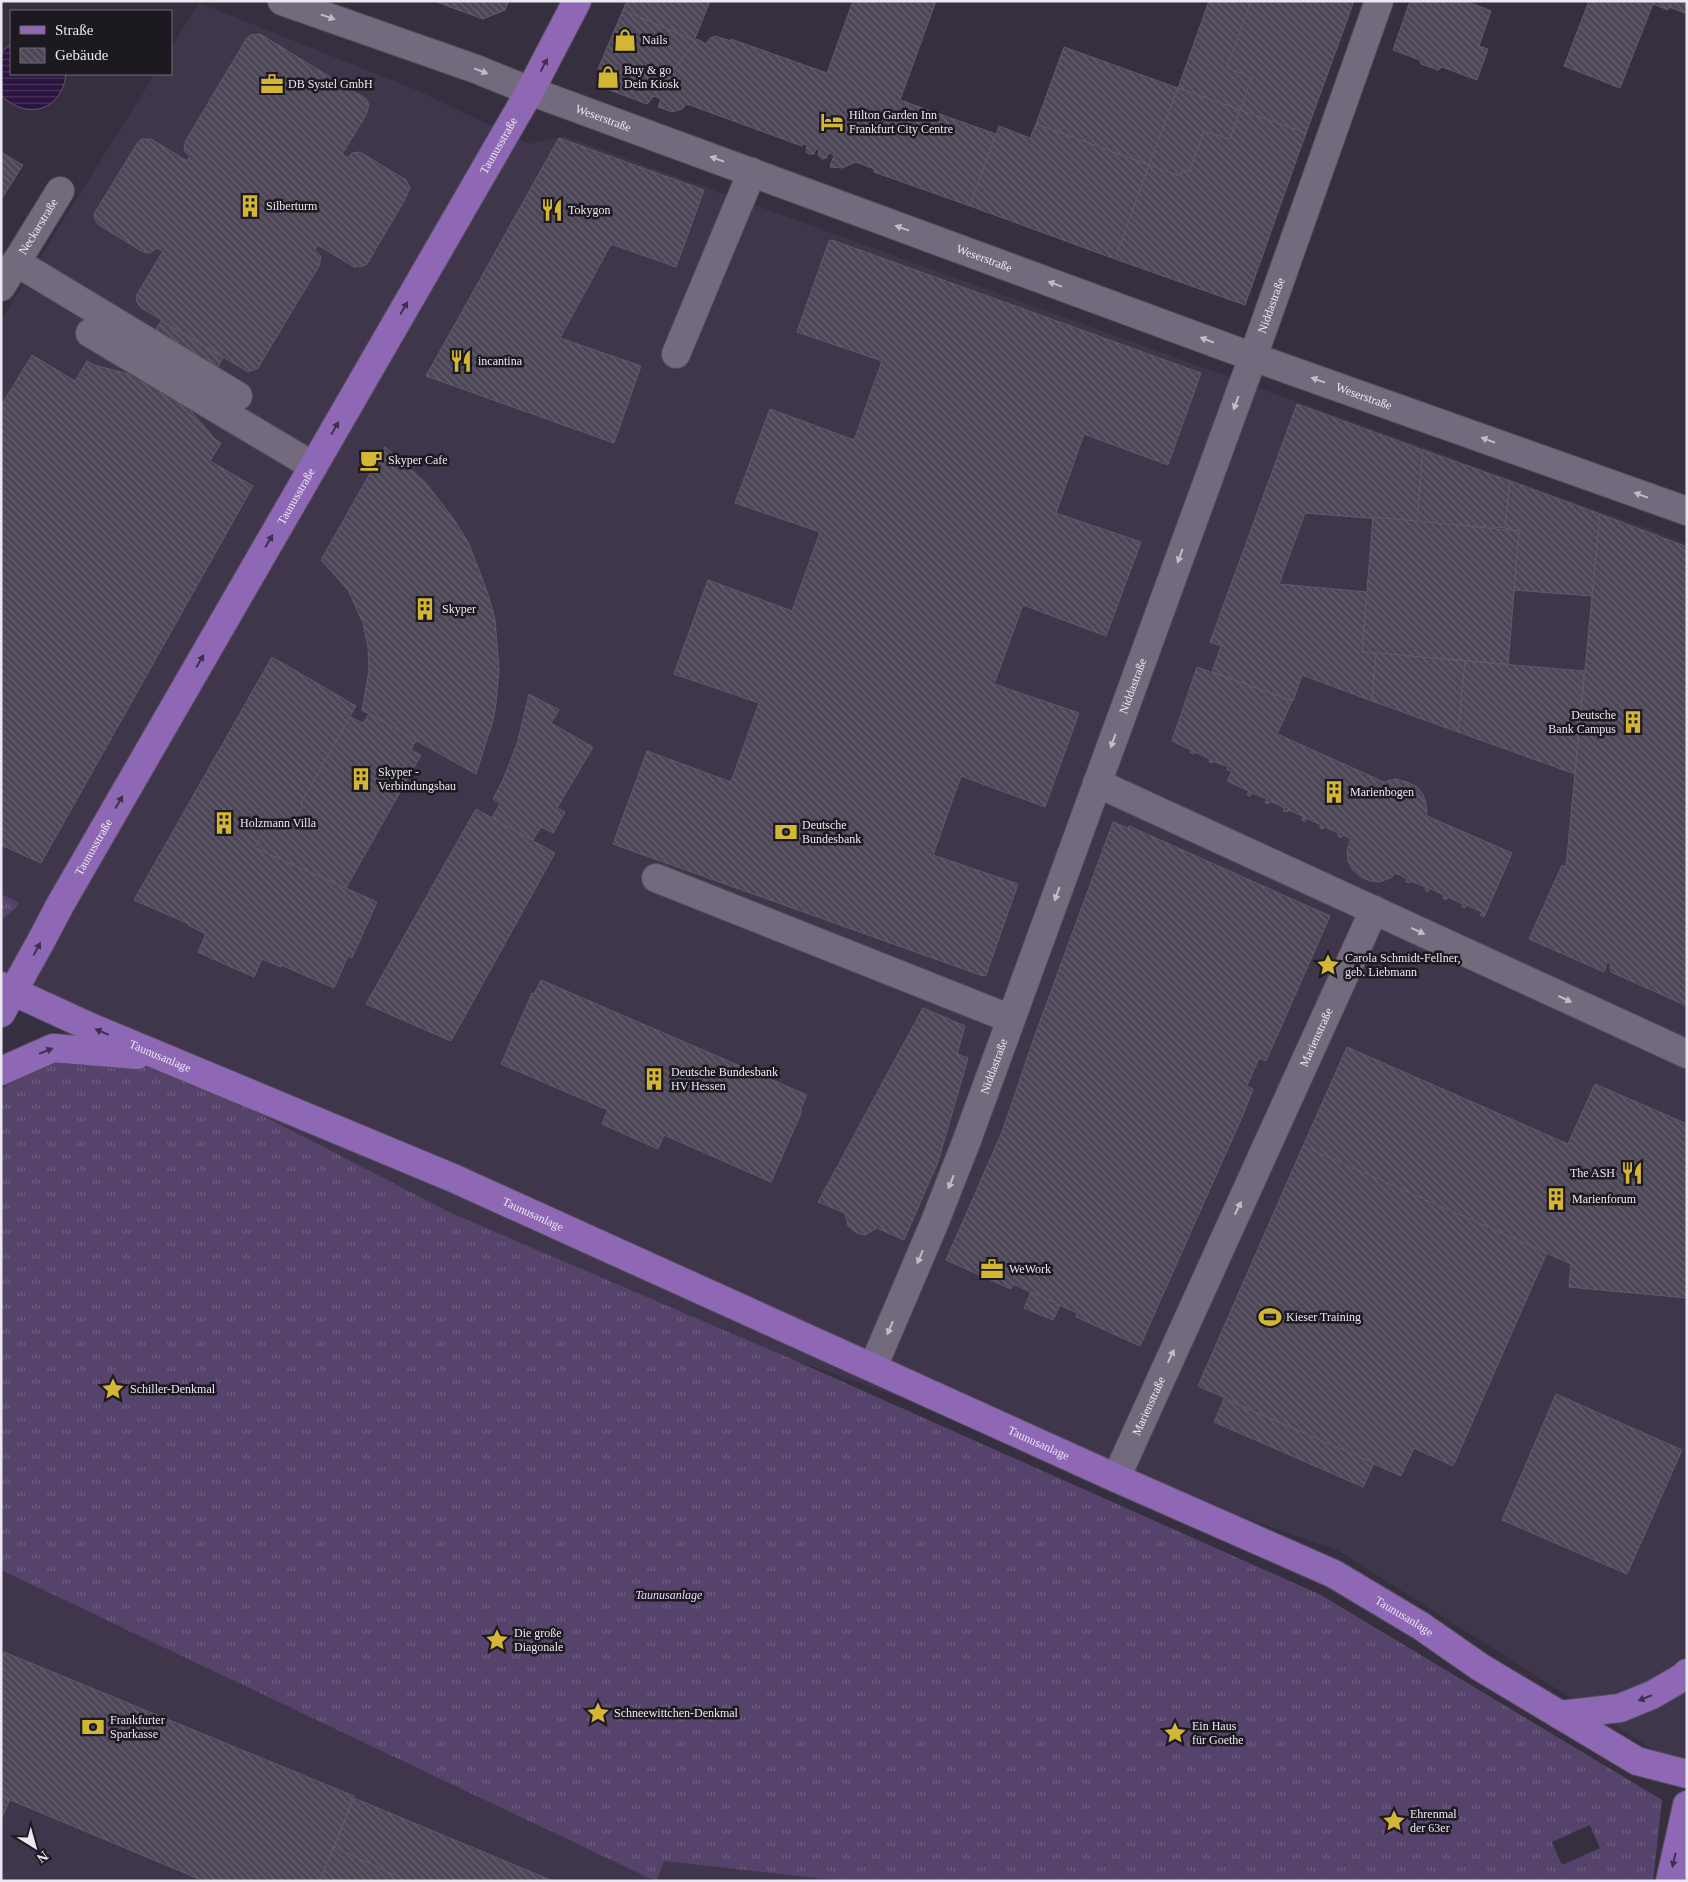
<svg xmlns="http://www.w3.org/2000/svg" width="1688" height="1882" font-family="'Times New Roman',serif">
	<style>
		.built { fill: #40364c }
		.grass { fill: url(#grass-tufts); fill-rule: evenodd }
		.water { fill: url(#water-rules); stroke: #655475 }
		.building { fill: url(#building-back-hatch); stroke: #625a6c }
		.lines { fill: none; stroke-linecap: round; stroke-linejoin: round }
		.minor-casing { stroke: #544d5a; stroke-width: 30 }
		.major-casing { stroke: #544d5a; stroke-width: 30 }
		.minor { stroke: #736b7d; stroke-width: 28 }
		.major { stroke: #8e67b5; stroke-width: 28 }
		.oneway { fill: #c2bcc9 }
		.oneway2 { fill: #3e304d }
		.labels { text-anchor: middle; stroke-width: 5; stroke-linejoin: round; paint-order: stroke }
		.poi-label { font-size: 12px; fill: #ece8f2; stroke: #1c1920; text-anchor: start }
		.street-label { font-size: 12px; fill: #ece8f2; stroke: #1c1920 }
		.park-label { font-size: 12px; font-style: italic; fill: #e8dbfa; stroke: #1c1920 }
	</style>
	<defs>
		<pattern id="grass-tufts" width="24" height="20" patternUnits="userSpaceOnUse" patternTransform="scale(1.25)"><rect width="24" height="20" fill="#56436b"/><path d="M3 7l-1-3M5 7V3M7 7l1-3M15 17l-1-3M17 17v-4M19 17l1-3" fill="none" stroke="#6e5e81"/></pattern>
		<pattern id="water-rules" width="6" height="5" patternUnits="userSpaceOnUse" patternTransform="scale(1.25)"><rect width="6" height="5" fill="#2b1540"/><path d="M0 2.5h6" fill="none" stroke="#4a375c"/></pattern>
		<pattern id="building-back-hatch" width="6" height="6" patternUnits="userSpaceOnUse" patternTransform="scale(1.25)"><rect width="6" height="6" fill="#4d4656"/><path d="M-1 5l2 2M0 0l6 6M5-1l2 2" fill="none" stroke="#67616f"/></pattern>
	</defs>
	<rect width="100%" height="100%" fill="#362f3f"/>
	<!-- built -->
	<g class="built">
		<path d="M199,3L421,92L529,144L564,136L1687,543V1771L1337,1550L794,1360L451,1213L165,1065L1,988V320L155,74H171V48Z"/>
		<path d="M1,1570L655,1881H1Z"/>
		<path d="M664,1861L842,1881H657Z"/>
	</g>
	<!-- grass -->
	<g class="grass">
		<path d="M1,894L19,903L16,908L1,920Z"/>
		<path d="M52,1057L165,1065L451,1213L794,1360L1321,1595L1662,1800L1653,1881H842L664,1861L657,1881H655L1,1570V1089ZM1590,1825L1600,1848L1562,1865L1552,1842Z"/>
	</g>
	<!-- water -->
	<path class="water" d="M11,44V74H66C62,110 28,121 2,96L1,53Z"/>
	<!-- building -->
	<g class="building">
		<path d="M434,1H509L505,10L483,19Z"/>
		<path d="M627,1H710L694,41L623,10Z"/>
		<path d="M853,1H936L900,100L996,134L970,206L874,172V169L856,162L842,168L830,167L834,155L829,153L826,158L822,159L818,155L819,150L816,149L814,154H809L806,152L807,145L803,144L802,146L687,104L682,109L672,112L658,107L661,99L654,96L647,104L697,39L706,44L710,38L715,36L731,41V39L827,73Z"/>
		<path d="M1209,1H1251L1227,67L1252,78L1240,110L1178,88Z"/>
		<path d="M1251,1H1354L1306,133L1240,110L1252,78L1227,67Z"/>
		<path d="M1410,1H1466L1491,11L1479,46L1488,49L1477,80L1442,67L1438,70L1421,64L1420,60L1393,50Z"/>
		<path d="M1589,1H1663L1670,4L1668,10L1653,4L1620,88L1564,66Z"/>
		<path d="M1671,1H1687V14L1669,7Z"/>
		<path d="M623,10L696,41L647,104L607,89L598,69Z"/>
		<path d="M260,34L366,99L369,105L366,115L342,154L348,158L352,153L360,152L406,180L410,188L404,201L367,264L363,266L354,267L318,245L315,250L321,257L319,266L258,368L248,372L140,307L137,302L136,296L163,251L157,248L149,253L143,252L99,225L95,220L94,214L138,142L142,139H151L187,161L190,156L185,152L184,148L186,140L247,38L251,35Z"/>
		<path d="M1064,47L1178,88L1149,165L1036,124Z"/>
		<path d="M1178,88L1240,110L1230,139L1204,131L1189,172L1183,169L1180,176L1149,165Z"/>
		<path d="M1240,110L1306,133L1245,305L1115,259L1149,165L1180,176L1183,169L1189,172L1204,131L1230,139Z"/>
		<path d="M1036,124L1149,165L1115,259L970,206L999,126L1030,138Z"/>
		<path d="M559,138L704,190L676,267L611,244L560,338L641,366L614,443L426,376Z"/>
		<path d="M1,152L23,165L1,200Z"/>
		<path d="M832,240L1201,373L1168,465L1084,434L1056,513L1141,542L1106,636L1023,605L994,684L1079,713L1045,807L961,776L933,855L1018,884L986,975L983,976L613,844L647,751L731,782L759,703L674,674L708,580L792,611L820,532L735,503L770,409L854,440L882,361L797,332L829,241Z"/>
		<path d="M161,321L223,358L191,411L215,439L221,443L210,461L253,486L41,863L1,845V406L32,355L75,381L87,361L94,365L129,374Z"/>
		<path d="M1297,404L1423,450L1417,522L1305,513L1279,584L1367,592L1362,652L1376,653L1372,701L1302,675L1293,701L1212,672L1221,646L1210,642Z"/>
		<path d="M385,447L425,482L453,518L469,544L488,594L495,620L499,669L496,704L493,721L476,774L362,710L369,670L368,647L363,623L348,590L321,560Z"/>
		<path d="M1423,450L1510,481L1505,528L1417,522Z"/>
		<path d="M1510,481L1600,514L1592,596L1514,590L1519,531L1505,528Z"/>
		<path d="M1600,514L1687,547V1006L1611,972L1610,963L1607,962L1604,972L1529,939L1562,865L1566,867Z"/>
		<path d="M1373,517L1519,531L1508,664L1362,652Z"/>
		<path d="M1376,653L1465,661L1458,732L1372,701Z"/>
		<path d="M272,657L356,706L301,803L303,805L292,824H290L286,831L270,822L255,848L377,902L352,958L348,956L334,988L281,965V967L262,959L254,977L231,967L198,952L206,934L188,925L189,924L134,900Z"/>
		<path d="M1465,661L1584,671L1575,774L1458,732Z"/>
		<path d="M1197,667L1292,701L1277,734L1384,782L1396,779L1407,782L1417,787L1423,795L1426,803L1427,816L1512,853L1484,917L1480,915L1482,912L1466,905L1465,908L1462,907L1463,904L1448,897L1446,900L1443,898L1444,895L1429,888L1428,892L1425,890L1426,887L1411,881L1409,883L1406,882L1407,879L1396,873L1392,877L1380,882L1370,881L1361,877L1353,870L1348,861L1347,850L1351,839L1343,835L1341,838L1338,836L1339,833L1325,827L1323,829L1320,828L1321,825L1306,818L1305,821L1302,820L1303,816L1288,810L1287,812L1283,811L1285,808L1270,801L1268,804L1265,803L1267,799L1252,793L1250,796L1247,795L1249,791L1227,781L1232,771L1227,770L1228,767L1213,761L1212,763L1209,762L1210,759L1195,752L1194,754L1190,752L1191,750L1172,741Z"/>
		<path d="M529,694L559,710L551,723L593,747L557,808L565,812L553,833L541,827L533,840L492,818L500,803L493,799L503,780L517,744Z"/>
		<path d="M369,714L416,740L411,750L421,755L346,888L255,848L270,822L286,831L290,824H292L303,805L301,803L350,717L363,723Z"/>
		<path d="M476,809L555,853L451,1041L366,1004Z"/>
		<path d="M1113,822L1128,828L1129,826L1330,916L1266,1061L1259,1058L1247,1086L1253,1089L1243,1115L1140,1346L1076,1317L1077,1313L1031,1292L1013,1284L1011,1289L946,1260L1002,1132L1034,1038Z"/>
		<path d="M541,980L807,1095L800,1110L802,1111L771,1182L664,1135L658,1149L602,1124L608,1110L501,1064L532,993L534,994Z"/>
		<path d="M923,1008L965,1026L957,1054L968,1058L938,1162L904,1240L877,1228L865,1235L857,1233L848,1226L845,1213L818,1202Z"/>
		<path d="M1347,1047L1568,1144L1595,1084L1687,1124V1298L1569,1287L1571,1264L1303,1146Z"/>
		<path d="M1303,1146L1547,1253L1453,1466L1414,1448L1401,1476L1198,1386Z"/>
		<path d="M1031,1292L1060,1305L1053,1320L1024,1308Z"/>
		<path d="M1556,1394L1682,1450L1627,1574L1502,1520Z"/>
		<path d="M1224,1399L1374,1463L1363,1487L1214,1422Z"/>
		<path d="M4,1652L354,1796L320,1881H204L1,1796V1659Z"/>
		<path d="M1,1796L10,1799L1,1820Z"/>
		<path d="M354,1798L553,1881H402L403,1879L334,1847Z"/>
		<path d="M334,1847L403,1879L402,1881H320Z"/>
	</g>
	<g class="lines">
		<defs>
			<g id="minor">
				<path id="s1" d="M282,1L476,69L530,91L1253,357L1687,511"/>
				<path d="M16,262L238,396"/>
				<path id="s2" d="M1,287L60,191"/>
				<path d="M90,333L313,466"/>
				<path d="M676,354L752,172"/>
				<path d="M1097,783L1687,1054"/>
				<path d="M656,878L1011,1019"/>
				<path id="s3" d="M873,1367L934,1224L967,1140L1253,357L1379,1"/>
				<path id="s4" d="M1116,1478L1374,910"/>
			</g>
			<g id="major">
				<path id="s5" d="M1,986L88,1026L453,1178L1116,1478L1334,1574L1421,1626L1480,1667L1637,1761L1687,1774"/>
				<path id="s6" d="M1,1013L40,943L60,905L530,91L577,1"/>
				<path d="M1,1071L53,1048L137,1055"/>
				<path d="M1560,1715L1620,1708L1652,1695L1683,1677L1687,1673"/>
				<path d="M1670,1881L1687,1805"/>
			</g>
		</defs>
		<!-- minor casing -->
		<use href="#minor" class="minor-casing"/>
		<!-- major casing -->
		<use href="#major" class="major-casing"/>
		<!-- minor -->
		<use href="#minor" class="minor"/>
		<!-- major -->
		<use href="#major" class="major"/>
	</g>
	<!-- one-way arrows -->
	<defs><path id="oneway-solid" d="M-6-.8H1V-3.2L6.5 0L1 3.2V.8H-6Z" transform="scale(1.25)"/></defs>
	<g class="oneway">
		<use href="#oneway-solid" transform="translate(328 17) rotate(19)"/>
		<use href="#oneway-solid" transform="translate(481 71) rotate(21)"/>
		<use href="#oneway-solid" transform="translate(717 159) rotate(-160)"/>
		<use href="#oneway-solid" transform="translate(902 228) rotate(-160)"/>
		<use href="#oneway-solid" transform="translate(1055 284) rotate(-160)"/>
		<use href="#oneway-solid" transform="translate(1207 340) rotate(-159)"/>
		<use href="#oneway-solid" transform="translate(1318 380) rotate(-160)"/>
		<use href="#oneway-solid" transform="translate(1236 403) rotate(110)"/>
		<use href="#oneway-solid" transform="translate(1488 440) rotate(-160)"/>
		<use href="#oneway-solid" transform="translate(1641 495) rotate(-160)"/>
		<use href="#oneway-solid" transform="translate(1180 556) rotate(110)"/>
		<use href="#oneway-solid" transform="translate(1113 741) rotate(110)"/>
		<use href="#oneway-solid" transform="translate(1057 894) rotate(110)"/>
		<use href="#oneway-solid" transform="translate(1418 931) rotate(25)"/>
		<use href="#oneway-solid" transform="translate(1565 999) rotate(25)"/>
		<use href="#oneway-solid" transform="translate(951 1182) rotate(112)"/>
		<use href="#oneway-solid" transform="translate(1238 1208) rotate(-65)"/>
		<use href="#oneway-solid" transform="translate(920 1257) rotate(113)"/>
		<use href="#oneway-solid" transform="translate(890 1328) rotate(113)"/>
		<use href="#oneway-solid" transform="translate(1171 1356) rotate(-65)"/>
	</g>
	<g class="oneway2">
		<use href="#oneway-solid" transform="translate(544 65) rotate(-62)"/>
		<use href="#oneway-solid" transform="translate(404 308) rotate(-60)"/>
		<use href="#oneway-solid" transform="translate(335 428) rotate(-60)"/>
		<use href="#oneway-solid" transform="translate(269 541) rotate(-59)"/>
		<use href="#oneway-solid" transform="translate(200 661) rotate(-60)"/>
		<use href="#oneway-solid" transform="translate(119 802) rotate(-60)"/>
		<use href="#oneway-solid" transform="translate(37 949) rotate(-62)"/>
		<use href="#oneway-solid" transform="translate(102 1032) rotate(-157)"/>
		<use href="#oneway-solid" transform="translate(46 1051) rotate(-22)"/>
		<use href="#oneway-solid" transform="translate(1645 1698) rotate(158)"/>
		<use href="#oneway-solid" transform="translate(1674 1860) rotate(103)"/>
	</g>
	<!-- icons -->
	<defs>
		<symbol id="shop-bare" viewBox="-9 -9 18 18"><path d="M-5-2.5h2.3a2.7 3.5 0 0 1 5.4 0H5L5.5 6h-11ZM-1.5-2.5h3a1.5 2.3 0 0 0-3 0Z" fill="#d4b635" stroke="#1c1920" stroke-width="2.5" paint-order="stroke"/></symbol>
		<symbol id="office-bare" viewBox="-9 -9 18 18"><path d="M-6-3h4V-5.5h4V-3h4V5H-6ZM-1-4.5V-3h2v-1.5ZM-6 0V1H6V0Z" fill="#d4b635" stroke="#1c1920" stroke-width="2.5" paint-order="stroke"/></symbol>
		<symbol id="hotel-bare" viewBox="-9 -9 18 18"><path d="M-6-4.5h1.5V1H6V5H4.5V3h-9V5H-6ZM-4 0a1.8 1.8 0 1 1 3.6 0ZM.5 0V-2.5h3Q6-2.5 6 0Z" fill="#d4b635" stroke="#1c1920" stroke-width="2.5" paint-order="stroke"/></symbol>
		<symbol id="building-bare" viewBox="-9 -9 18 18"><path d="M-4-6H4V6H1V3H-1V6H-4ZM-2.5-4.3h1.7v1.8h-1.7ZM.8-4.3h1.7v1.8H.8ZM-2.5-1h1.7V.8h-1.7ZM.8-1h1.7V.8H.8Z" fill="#d4b635" stroke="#1c1920" stroke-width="2.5" paint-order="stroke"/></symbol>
		<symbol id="restaurant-bare" viewBox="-9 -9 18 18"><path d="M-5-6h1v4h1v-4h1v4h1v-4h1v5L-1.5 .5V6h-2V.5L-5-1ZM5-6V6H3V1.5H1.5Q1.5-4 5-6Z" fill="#d4b635" stroke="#1c1920" stroke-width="2.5" paint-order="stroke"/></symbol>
		<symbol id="cafe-bare" viewBox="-9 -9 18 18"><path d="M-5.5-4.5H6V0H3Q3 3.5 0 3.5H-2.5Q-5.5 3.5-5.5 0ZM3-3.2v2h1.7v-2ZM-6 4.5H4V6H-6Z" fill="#d4b635" stroke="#1c1920" stroke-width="2.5" paint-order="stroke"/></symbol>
		<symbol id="bank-bare" viewBox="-9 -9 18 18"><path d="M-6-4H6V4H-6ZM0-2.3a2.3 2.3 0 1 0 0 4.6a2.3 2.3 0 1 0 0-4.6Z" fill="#d4b635" stroke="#1c1920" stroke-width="2.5" paint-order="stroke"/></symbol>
		<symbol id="sight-bare" viewBox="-9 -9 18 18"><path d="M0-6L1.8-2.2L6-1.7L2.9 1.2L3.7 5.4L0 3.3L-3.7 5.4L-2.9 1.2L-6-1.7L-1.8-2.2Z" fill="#d4b635" stroke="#1c1920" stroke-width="2.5" paint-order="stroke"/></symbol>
		<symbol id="stadium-bare" viewBox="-9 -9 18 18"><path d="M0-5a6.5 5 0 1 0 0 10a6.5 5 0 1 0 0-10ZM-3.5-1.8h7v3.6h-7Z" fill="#d4b635" stroke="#1c1920" stroke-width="2.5" paint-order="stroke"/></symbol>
	</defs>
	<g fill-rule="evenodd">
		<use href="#shop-bare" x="609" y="24" width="32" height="32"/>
		<use href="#shop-bare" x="592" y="61" width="32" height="32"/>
		<use href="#office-bare" x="256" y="68" width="32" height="32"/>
		<use href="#hotel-bare" x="816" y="106" width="32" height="32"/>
		<use href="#building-bare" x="234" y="190" width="32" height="32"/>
		<use href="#restaurant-bare" x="536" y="194" width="32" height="32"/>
		<use href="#restaurant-bare" x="445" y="345" width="32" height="32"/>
		<use href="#cafe-bare" x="355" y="444" width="32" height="32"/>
		<use href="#building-bare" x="409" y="593" width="32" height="32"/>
		<use href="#building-bare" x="1617" y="706" width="32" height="32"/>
		<use href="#building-bare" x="345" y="763" width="32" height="32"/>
		<use href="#building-bare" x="1318" y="776" width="32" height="32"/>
		<use href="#building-bare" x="208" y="807" width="32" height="32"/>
		<use href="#bank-bare" x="770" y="816" width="32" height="32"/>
		<use href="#sight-bare" x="1312" y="949" width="32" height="32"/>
		<use href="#building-bare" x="638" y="1063" width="32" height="32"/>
		<use href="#restaurant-bare" x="1616" y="1157" width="32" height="32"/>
		<use href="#building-bare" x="1540" y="1183" width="32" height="32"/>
		<use href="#office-bare" x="976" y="1253" width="32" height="32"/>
		<use href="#stadium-bare" x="1254" y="1301" width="32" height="32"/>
		<use href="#sight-bare" x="97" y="1373" width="32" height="32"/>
		<use href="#sight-bare" x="481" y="1624" width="32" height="32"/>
		<use href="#sight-bare" x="582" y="1697" width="32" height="32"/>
		<use href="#bank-bare" x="77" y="1711" width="32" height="32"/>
		<use href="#sight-bare" x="1159" y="1717" width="32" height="32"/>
		<use href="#sight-bare" x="1378" y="1805" width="32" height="32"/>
	</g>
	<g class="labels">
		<!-- poi labels -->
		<g class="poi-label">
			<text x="642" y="44">Nails</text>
			<text x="624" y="74">Buy &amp; go<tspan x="624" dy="14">Dein Kiosk</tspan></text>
			<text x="288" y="88">DB Systel GmbH</text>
			<text x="849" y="119">Hilton Garden Inn<tspan x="849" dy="14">Frankfurt City Centre</tspan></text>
			<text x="266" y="210">Silberturm</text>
			<text x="568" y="214">Tokygon</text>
			<text x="478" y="365">incantina</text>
			<text x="388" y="464">Skyper Cafe</text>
			<text x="442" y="613">Skyper</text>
			<text x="1616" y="719" text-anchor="end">Deutsche<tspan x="1616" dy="14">Bank Campus</tspan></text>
			<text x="378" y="776">Skyper -<tspan x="378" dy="14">Verbindungsbau</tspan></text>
			<text x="1350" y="796">Marienbogen</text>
			<text x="240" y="827">Holzmann Villa</text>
			<text x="802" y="829">Deutsche<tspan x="802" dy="14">Bundesbank</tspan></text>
			<text x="1345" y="962">Carola Schmidt-Fellner,<tspan x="1345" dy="14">geb. Liebmann</tspan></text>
			<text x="671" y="1076">Deutsche Bundesbank<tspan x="671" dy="14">HV Hessen</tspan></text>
			<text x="1615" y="1177" text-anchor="end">The ASH</text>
			<text x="1572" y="1203">Marienforum</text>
			<text x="1009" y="1273">WeWork</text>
			<text x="1286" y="1321">Kieser Training</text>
			<text x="130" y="1393">Schiller-Denkmal</text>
			<text x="514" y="1637">Die große<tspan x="514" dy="14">Diagonale</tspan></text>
			<text x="614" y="1717">Schneewittchen-Denkmal</text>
			<text x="110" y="1724">Frankfurter<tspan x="110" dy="14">Sparkasse</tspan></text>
			<text x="1192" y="1730">Ein Haus<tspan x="1192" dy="14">für Goethe</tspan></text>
			<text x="1410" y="1818">Ehrenmal<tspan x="1410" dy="14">der 63er</tspan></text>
		</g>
		<!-- street labels -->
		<g class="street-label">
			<text dy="4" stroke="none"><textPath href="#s1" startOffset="342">Weserstraße</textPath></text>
			<text dy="4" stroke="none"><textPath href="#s6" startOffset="1000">Taunusstraße</textPath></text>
			<text dy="4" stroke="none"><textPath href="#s2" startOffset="71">Neckarstraße</textPath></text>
			<text dy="4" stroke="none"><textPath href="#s1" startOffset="748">Weserstraße</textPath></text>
			<text dy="4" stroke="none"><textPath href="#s3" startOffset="1134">Niddastraße</textPath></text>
			<text dy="4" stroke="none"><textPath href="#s1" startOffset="1152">Weserstraße</textPath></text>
			<text dy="4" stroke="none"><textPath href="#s6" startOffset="595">Taunusstraße</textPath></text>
			<text dy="4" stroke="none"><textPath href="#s3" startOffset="729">Niddastraße</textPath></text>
			<text dy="4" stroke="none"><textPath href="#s6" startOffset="190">Taunusstraße</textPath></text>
			<text dy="4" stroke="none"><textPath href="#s4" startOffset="484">Marienstraße</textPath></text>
			<text dy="4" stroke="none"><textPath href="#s5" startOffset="174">Taunusanlage</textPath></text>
			<text dy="4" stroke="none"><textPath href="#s3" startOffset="324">Niddastraße</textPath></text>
			<text dy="4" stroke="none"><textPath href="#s5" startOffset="579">Taunusanlage</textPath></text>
			<text dy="4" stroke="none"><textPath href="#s4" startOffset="79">Marienstraße</textPath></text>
			<text dy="4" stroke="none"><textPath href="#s5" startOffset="1134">Taunusanlage</textPath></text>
			<text dy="4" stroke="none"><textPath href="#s5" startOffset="1539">Taunusanlage</textPath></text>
		</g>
		<!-- park labels -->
		<g class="park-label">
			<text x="669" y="1599">Taunusanlage</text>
		</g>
	</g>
	<!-- border -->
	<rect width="1688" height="1882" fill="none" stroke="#ece8f2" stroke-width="5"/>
	<!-- legend -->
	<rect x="10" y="10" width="162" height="65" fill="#1c1920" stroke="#6f6c74"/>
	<rect x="20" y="26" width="25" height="8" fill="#8e67b5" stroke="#6f6c74"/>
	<text x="55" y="35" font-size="15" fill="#ece8f2">Straße</text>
	<rect x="20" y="48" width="25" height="15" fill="url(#building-back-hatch)" stroke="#6f6c74"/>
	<text x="55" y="60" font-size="15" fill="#ece8f2">Gebäude</text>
	<!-- north arrow -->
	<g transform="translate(35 1847) rotate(143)" stroke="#1c1920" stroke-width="4" paint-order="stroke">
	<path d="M0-4L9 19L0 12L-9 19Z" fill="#ece8f2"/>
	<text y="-8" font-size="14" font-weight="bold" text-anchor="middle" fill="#ece8f2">N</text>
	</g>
</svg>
